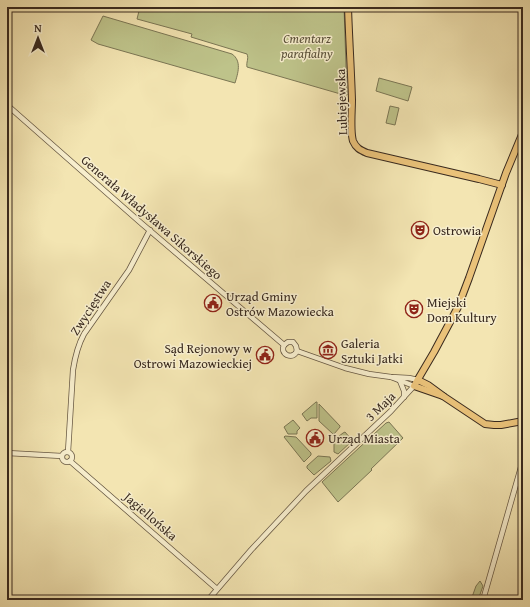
<svg xmlns="http://www.w3.org/2000/svg" width="530" height="607" font-family="'Gentium Book Plus',serif">
	<style>
		.green { fill: #bec38a; stroke: #7b7654 }
		.lines { fill: none; stroke-linecap: round; stroke-linejoin: round }
		.minor-casing { stroke: #675843; stroke-width: 6 }
		.major-casing { stroke: #38291e; stroke-width: 8 }
		.minor { stroke: #f7eecd; stroke-width: 4.5 }
		.major { stroke: #eac279; stroke-width: 6 }
		.labels { text-anchor: middle; stroke-width: 3; stroke-linejoin: round; paint-order: stroke }
		.park-label { font-size: 13px; font-style: italic; fill: #5a5039; stroke: #f7eecd }
		.street-label { font-size: 13px; fill: #38291e; stroke: #f7eecd }
		.poi-label { font-size: 13px; fill: #38291e; stroke: #f7eecd; text-anchor: start }
	</style>
	<rect width="100%" height="100%" fill="#f3e5b2"/>
	<filter id="stains"><feTurbulence type="fractalNoise" baseFrequency=".005" numOctaves="4"/><feColorMatrix values="0 0 0 0 .2 0 0 0 0 .09 0 0 0 0 .02 0 0 0 .5 -.17"/></filter>
	<radialGradient id="worn" r=".72"><stop offset=".6" stop-color="#630" stop-opacity="0"/><stop offset="1" stop-color="#630" stop-opacity=".3"/></radialGradient>
	<!-- green -->
	<g class="green">
		<path d="M140,7H344L347,95H344L247,67C246,62 249,59 247,54L191,37L192,34L137,19Z"/>
		<path d="M103,16L232,54C242,61 238,73 235,83L98,44L91,40Z"/>
		<path d="M379,78L412,87L408,101L376,91Z"/>
		<path d="M390,106L399,108L395,125L386,123Z"/>
		<path d="M316,402H317V418H311L307,421L302,414Z"/>
		<path d="M319,404L340,426V427L334,434H333L319,421Z"/>
		<path d="M293,420L300,428L297,431V434H288L284,427Z"/>
		<path d="M389,422L403,438L371,469L372,470L338,502L322,482L386,423Z"/>
		<path d="M345,432L351,439V442L338,454L334,452V440L343,433Z"/>
		<path d="M285,436L296,437L311,453V455L304,462L284,437Z"/>
		<path d="M318,456L330,457L331,461L314,475L307,468V466Z"/>
		<path d="M480,581L483,586L478,600H471L476,586Z"/>
	</g>
	<g class="lines">
		<defs>
			<g id="minor">
				<path d="M7,105L141,223L284,345"/>
				<path d="M284,345C282,349 283,353 287,355C292,357 295,355 297,351"/>
				<path d="M284,345L288,342H293L296,346L297,351"/>
				<path d="M297,351L345,368L369,374L391,377L409,378L418,380"/>
				<path d="M400,381L404,391V397"/>
				<circle cx="67" cy="457" r="5"/>
				<path d="M68,452L73,370C75,357 78,345 84,334L129,270L150,230"/>
				<path d="M7,453L62,456"/>
				<path d="M70,461L217,589"/>
				<path d="M208,600L251,550L306,491L391,411L414,386L391,377"/>
				<path d="M483,600L523,460"/>
			</g>
			<g id="major">
				<path d="M348,7C349,38 351,69 352,100C352,111 350,131 353,141C356,148 360,150 367,153L479,179L502,185"/>
				<path d="M418,380L428,385L443,396L485,424L494,425H501L523,421"/>
				<path d="M443,396L414,386L434,352L458,307L469,278L506,173L523,132"/>
			</g>
		</defs>
		<!-- minor casing -->
		<use href="#minor" class="minor-casing"/>
		<!-- major casing -->
		<use href="#major" class="major-casing"/>
		<!-- minor -->
		<use href="#minor" class="minor"/>
		<!-- major -->
		<use href="#major" class="major"/>
	</g>
	<!-- icons -->
	<defs>
		<symbol id="theatre-ring" viewBox="-11 -11 22 22"><circle r="9.5" fill="#f7eecd" stroke="#8f2418" stroke-width="1.5"/><path d="M-5-5.5Q0-4 5-5.5V0Q5 5 0 6Q-5 5-5 0ZM-3.3-2.5H-1v1.5H-3.3ZM1-2.5H3.3v1.5H1ZM-2.8 1Q0 5.5 2.8 1Z" fill="#8f2418"/></symbol>
		<symbol id="civic-ring" viewBox="-11 -11 22 22"><circle r="9.5" fill="#f7eecd" stroke="#8f2418" stroke-width="1.5"/><path d="M-.6-6.5H3V-4.5H.6V-3L4-1V1h2V6H-6V1h2V-1L-.6-3ZM-1.2 2.5V6h2.4V2.5Z" fill="#8f2418"/></symbol>
		<symbol id="museum-ring" viewBox="-11 -11 22 22"><circle r="9.5" fill="#f7eecd" stroke="#8f2418" stroke-width="1.5"/><path d="M0-6L6-3V-2H-6V-3ZM-5-1h2V3h-2ZM-1-1h2V3h-2ZM3-1h2V3H3ZM-6 4H6V6H-6Z" fill="#8f2418"/></symbol>
	</defs>
	<g fill-rule="evenodd">
		<use href="#theatre-ring" x="410" y="220" width="20" height="20"/>
		<use href="#civic-ring" x="203" y="293" width="20" height="20"/>
		<use href="#theatre-ring" x="404" y="299" width="20" height="20"/>
		<use href="#museum-ring" x="318" y="340" width="20" height="20"/>
		<use href="#civic-ring" x="255" y="345" width="20" height="20"/>
		<use href="#civic-ring" x="305" y="428" width="20" height="20"/>
	</g>
	<g class="labels">
		<!-- park labels -->
		<g class="park-label">
			<text x="307" y="43">Cmentarz<tspan x="307" dy="15">parafialny</tspan></text>
		</g>
		<!-- street labels -->
		<g class="street-label">
			<text transform="translate(341 102) rotate(-92)" y="5">Lubiejewska</text>
			<text transform="translate(152 217) rotate(41)" y="5">Generała Władysława Sikorskiego</text>
			<text transform="translate(90 307) rotate(-57)" y="5">Zwycięstwa</text>
			<text transform="translate(380 406) rotate(-44)" y="5">3 Maja</text>
			<text transform="translate(151 516) rotate(41)" y="5">Jagiellońska</text>
		</g>
		<!-- poi labels -->
		<g class="poi-label">
			<text x="433" y="235">Ostrowia</text>
			<text x="226" y="301">Urząd Gminy<tspan x="226" dy="15">Ostrów Mazowiecka</tspan></text>
			<text x="427" y="307">Miejski<tspan x="427" dy="15">Dom Kultury</tspan></text>
			<text x="341" y="348">Galeria<tspan x="341" dy="15">Sztuki Jatki</tspan></text>
			<text x="252" y="353" text-anchor="end">Sąd Rejonowy w<tspan x="252" dy="15">Ostrowi Mazowieckiej</tspan></text>
			<text x="328" y="443">Urząd Miasta</text>
		</g>
	</g>
	<!-- margin -->
	<rect width="530" height="607" fill="none" stroke="#f3e5b2" stroke-width="24"/>
	<rect x="8" y="8" width="514" height="591" fill="none" stroke="#38291e" stroke-width="2"/>
	<rect x="12" y="12" width="506" height="583" fill="none" stroke="#38291e"/>
	<!-- north arrow -->
	<g transform="translate(38 38)" stroke="#f7eecd" stroke-width="3" paint-order="stroke">
	<path d="M0-3L7 15L0 10L-7 15Z" fill="#38291e"/>
	<text y="-6" font-size="11" font-weight="bold" text-anchor="middle" fill="#38291e">N</text>
	</g>
	<rect width="100%" height="100%" filter="url(#stains)"/>
	<rect width="100%" height="100%" fill="url(#worn)"/>
</svg>
